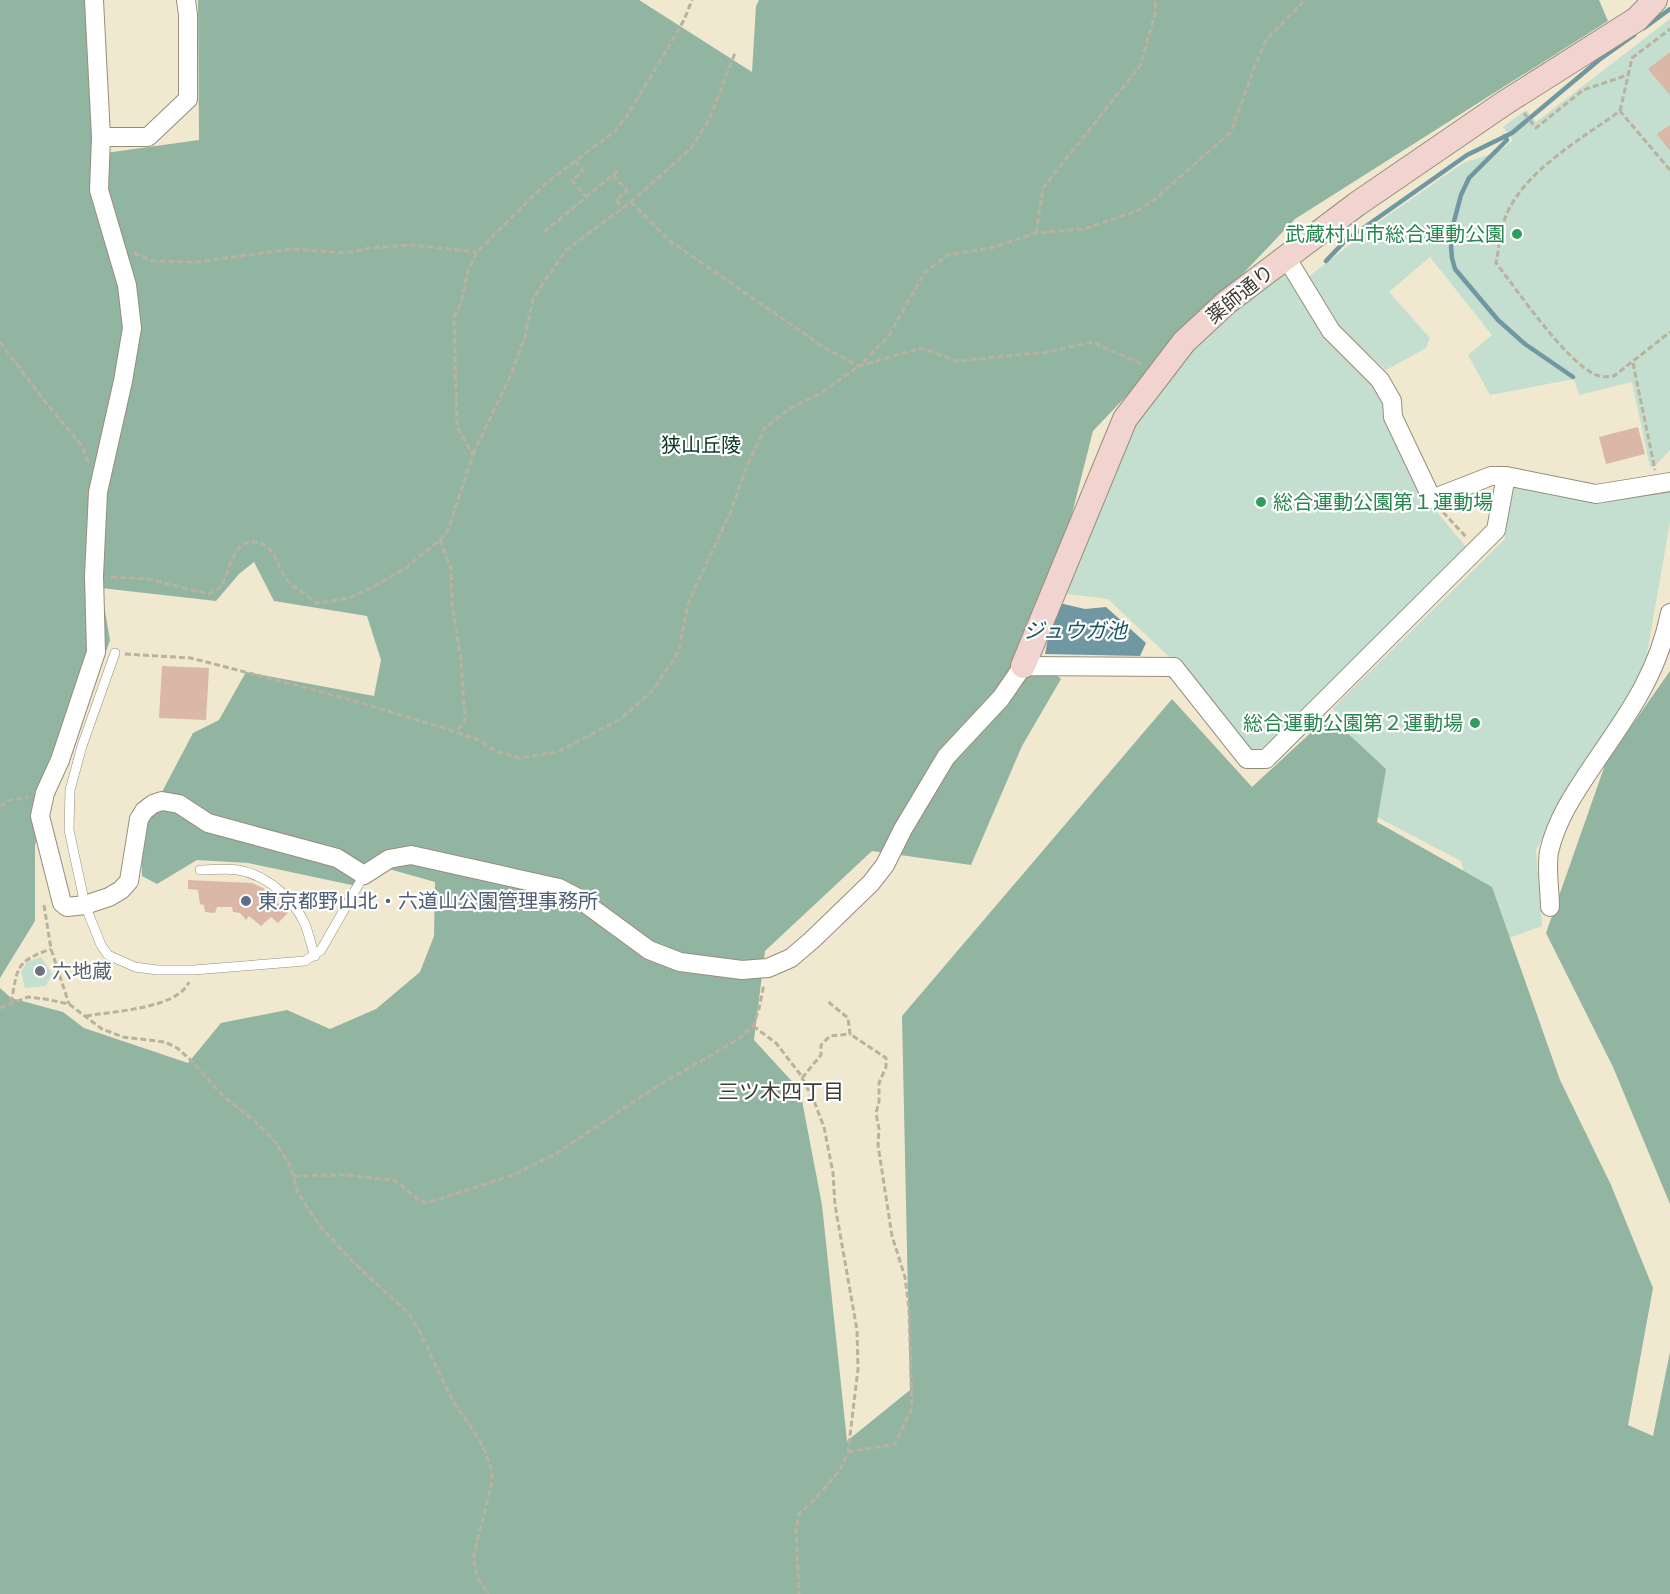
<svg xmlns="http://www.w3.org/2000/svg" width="1670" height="1594" font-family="Manrope,'Noto Sans JP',sans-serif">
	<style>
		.green { fill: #c4decf }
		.forest { fill: #92b5a1 }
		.water { fill: #6f98a2 }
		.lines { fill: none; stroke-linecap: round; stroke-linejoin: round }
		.stream { stroke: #6f98a2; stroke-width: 4.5 }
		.building { fill: #dab7a6 }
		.lane-casing { stroke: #968e79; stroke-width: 10 }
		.street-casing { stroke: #968e79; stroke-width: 20 }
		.secondary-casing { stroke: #968e79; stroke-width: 26 }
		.path { stroke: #b9b29f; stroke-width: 3; stroke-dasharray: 6 3; stroke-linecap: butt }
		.lane { stroke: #fff; stroke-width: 9 }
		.street { stroke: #fff; stroke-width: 18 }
		.secondary { stroke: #f1d4d0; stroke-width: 24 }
		.leisure-dot { fill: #2e9e5b; stroke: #fff; stroke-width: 2 }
		.service-dot { fill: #5c6f8a; stroke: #fff; stroke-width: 2 }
		.worship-dot { fill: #6b7280; stroke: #fff; stroke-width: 2 }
		.labels { text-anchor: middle; stroke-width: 4.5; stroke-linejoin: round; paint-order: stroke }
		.leisure-label { font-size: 20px; fill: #27864d; stroke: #fff; text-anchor: end }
		.street-label { font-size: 20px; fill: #3f3c32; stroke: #fff }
		.park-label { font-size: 20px; fill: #053521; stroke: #fff }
		.service-label { font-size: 20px; fill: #4e5e75; stroke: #fff; text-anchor: start }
		.worship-label { font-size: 20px; fill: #5b616d; stroke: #fff; text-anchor: start }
		.water-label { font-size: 21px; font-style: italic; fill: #1d5763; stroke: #fff }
		.neighbourhood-label { font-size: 21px; fill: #3f3c32; stroke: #fff }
	</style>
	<rect width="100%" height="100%" fill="#f1e8d0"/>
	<!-- green -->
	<g class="green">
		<path d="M1670,19V450L1654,467H1650L1632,382L1579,395L1574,379L1490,395L1468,355L1492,335L1430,257L1389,292L1430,338L1426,348L1386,370L1338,327L1307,278L1383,219L1463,163L1498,152L1513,140L1503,127L1526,110L1536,122Z"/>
		<path d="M1280,253L1376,382L1420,492L1467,548L1264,754L1249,753L1178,665L1108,599L1067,594L1088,511L1130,427L1178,349Z"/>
		<path d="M1506,484L1670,488V522L1645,665L1536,850L1542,926L1482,948L1461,861L1356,806L1346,737L1333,708L1505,539Z"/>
		<path d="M41,957L52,974L46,986L25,988L21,972L27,962Z"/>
	</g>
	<!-- forest -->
	<g class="forest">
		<path d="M0,0H86L98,154L199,140L198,0H639L752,72L756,6L759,0H1599L1608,21L1295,219L1093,431L1036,656L1061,679L1022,746L971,865L872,851L765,951L754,1040L800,1090L822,1205L847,1441L910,1390L902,1016L1172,699L1252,787L1329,716L1386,769L1377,822L1492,887L1560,1080L1611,1185L1653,1288L1628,1425L1653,1436L1670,1352V1594H0V988L11,998L63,1012L84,1028L188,1063L221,1023L287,1010L330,1029L376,1009L420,972L434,936L435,882L389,869L361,887L248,863L197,860L157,884L142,876L141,832L193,733L219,720L246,672L374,696L381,660L367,616L274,601L254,562L239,574L216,601L101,588L110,640L96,681L35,845V921L0,978Z"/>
		<path d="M1670,671V1204L1613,1067L1546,933L1606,762Z"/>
	</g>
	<!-- water -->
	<path class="water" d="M1055,602L1085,609L1106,607L1146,643L1140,656L1045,654Z"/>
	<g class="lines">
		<!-- stream -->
		<g class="stream">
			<path d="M1644,28L1670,9"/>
			<path d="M1505,136L1507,140L1469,178L1461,195L1453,225L1451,247L1452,258L1455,269L1498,320L1525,344L1573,377"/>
			<path d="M1326,261L1345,241L1467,155L1512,133L1599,60L1634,35"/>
		</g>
	</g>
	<!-- building -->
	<g class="building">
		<path d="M1670,52V95L1648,69Z"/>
		<path d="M1670,125V151L1657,134Z"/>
		<path d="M1638,427L1645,454L1606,464L1599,437Z"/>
		<path d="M162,666L209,668L206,720L159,718Z"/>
		<path d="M188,880L252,883L263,888L288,913L278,923L271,917L261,926L249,916L246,920L240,913L233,912L232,907H217L215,913L205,912L204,905L200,904L198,890L188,889Z"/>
	</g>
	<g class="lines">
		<defs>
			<g id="lane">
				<path d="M115,653L82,746L70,790L69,830L85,905L101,945L108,955L135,967L157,970H194L305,961L321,950L364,875"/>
				<path d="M200,870C212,870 226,868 238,870C267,875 293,898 305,924C309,934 311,946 315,956"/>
			</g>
			<g id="street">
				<path d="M94,0L101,137L99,190L127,285L132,328L123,381L98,492L94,576L96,652L60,760L45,793L40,816L62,903L67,907L85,905L109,897L121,890L129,881L139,819L144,811L153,804L162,801L179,804L208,823L337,858L364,875L389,859L411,855L559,888L578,898L649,950L680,962L742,970L768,968L791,958L812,940L871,883L885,865L903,829L946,757L1001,698L1023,666L1174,667L1247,759H1266L1496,530L1506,476"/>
				<path d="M101,137H148L188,99V15L186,0"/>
				<path d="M1286,257L1331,331L1380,380L1392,401L1393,417L1432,499L1491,476H1506L1596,494L1670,482"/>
				<path d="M1550,907C1550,890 1546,869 1549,852C1557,816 1580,785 1600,755C1632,709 1659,669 1670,613"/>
			</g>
			<path id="secondary" d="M1023,666L1125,419L1184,342L1227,302L1357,204L1503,104L1637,19L1655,0"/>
		</defs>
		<!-- lane casing -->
		<use href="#lane" class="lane-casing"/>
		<!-- street casing -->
		<use href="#street" class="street-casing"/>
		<!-- secondary casing -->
		<use href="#secondary" class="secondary-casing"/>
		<!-- path -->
		<g class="path">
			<path d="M1620,111L1632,58L1670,29"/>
			<path d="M1524,113L1536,128L1583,90L1628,75"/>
			<path d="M575,161L583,171L572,180L586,197"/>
			<path d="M1670,170L1620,111C1580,140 1520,173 1504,221C1499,234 1499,250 1496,263C1518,291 1565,361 1596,375C1602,377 1608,377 1614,376L1670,332"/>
			<path d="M613,175L627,191L616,200L623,208"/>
			<path d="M631,202L670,241L825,348L859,366L888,337L925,272L948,255L991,248L1036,233L1084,229L1137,211L1155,199L1231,132L1254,68L1266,40L1305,0"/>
			<path d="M544,232L619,170"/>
			<path d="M1036,233L1043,188L1140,66L1156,11L1155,0"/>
			<path d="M134,253L153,261L197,262L292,249L346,253L370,248L412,245L477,252"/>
			<path d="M0,342L47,404L82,446L88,462"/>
			<path d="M1633,363L1655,470"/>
			<path d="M473,454L509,379L525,337L533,298L566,250L631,202L691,148L709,120L735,53"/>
			<path d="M1443,512L1467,538"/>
			<path d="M440,540L451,569L452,602L461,661L465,721L456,732"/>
			<path d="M111,577L148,579L209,594C212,592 218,590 220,587C230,575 231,543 251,542C276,541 275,566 287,580C296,589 307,596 317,603L349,598L375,586L407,567L440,540L448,530L473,455L457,427L454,318L462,299L468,271L477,252L545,184L616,130L627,116L662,58L684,20L692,0"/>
			<path d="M125,654L191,658L345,698L447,729L476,739L496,751L519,758L557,752L619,720L653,690L679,651L688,603L731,511L745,471L764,429L789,409L819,394L859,366L921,348L957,361L1047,352L1092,342L1144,365"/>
			<path d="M0,806L10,800L28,797"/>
			<path d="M44,905L51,949L69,1004"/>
			<path d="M11,1003C18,968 14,962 51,949"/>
			<path d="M0,1008L28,997L45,999L69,1004L102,1029L123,1037L165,1042L177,1048L192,1061L223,1096L257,1123L277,1144L290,1166L298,1193L319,1225L351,1260L410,1315C426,1340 436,1369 450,1395C464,1421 493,1450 492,1482L473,1558L477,1576L488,1594"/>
			<path d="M86,1016C113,1011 177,1009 189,982"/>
			<path d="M753,1026L776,1043L800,1074L814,1101L824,1127L833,1173L835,1205L857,1330L858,1369L848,1452L840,1470L814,1500L799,1514L796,1530L799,1594"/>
			<path d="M802,1078L821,1055V1045L830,1036L850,1034L848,1018L826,1000"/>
			<path d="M294,1176L343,1175L394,1180C406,1187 414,1200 427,1203L513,1175L557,1153L656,1087L737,1040L753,1026L759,1009L764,984"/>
			<path d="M848,1452L895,1444L912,1408L909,1309L905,1277L892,1236L878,1145L879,1129L876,1113L879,1102V1083L886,1067V1058L850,1034"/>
		</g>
		<!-- lane -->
		<use href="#lane" class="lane"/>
		<!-- street -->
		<use href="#street" class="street"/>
		<!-- secondary -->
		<use href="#secondary" class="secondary"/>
	</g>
	<!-- markers -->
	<g class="leisure-dot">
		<circle cx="1517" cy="234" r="6"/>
		<circle cx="1261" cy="502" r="6"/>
		<circle cx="1475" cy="723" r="6"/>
	</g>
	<circle class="service-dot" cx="246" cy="901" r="6"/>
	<circle class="worship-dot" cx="40" cy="971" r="6"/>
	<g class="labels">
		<!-- leisure labels -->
		<g class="leisure-label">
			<text x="1505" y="241">武蔵村山市総合運動公園</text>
			<text x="1273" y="509" text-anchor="start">総合運動公園第１運動場</text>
			<text x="1463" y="730">総合運動公園第２運動場</text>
		</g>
		<!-- street labels -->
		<g class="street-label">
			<text transform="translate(1240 294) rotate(-39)" y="7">薬師通り</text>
		</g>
		<!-- park labels -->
		<g class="park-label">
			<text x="701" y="452">狭山丘陵</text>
		</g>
		<!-- service labels -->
		<g class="service-label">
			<text x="258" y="908">東京都野山北・六道山公園管理事務所</text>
		</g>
		<!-- worship labels -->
		<g class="worship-label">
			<text x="52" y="978">六地蔵</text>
		</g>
		<!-- water labels -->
		<g class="water-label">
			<text x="1075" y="638">ジュウガ池</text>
		</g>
		<!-- neighbourhood labels -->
		<g class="neighbourhood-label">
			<text x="781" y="1099">三ツ木四丁目</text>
		</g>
	</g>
</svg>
